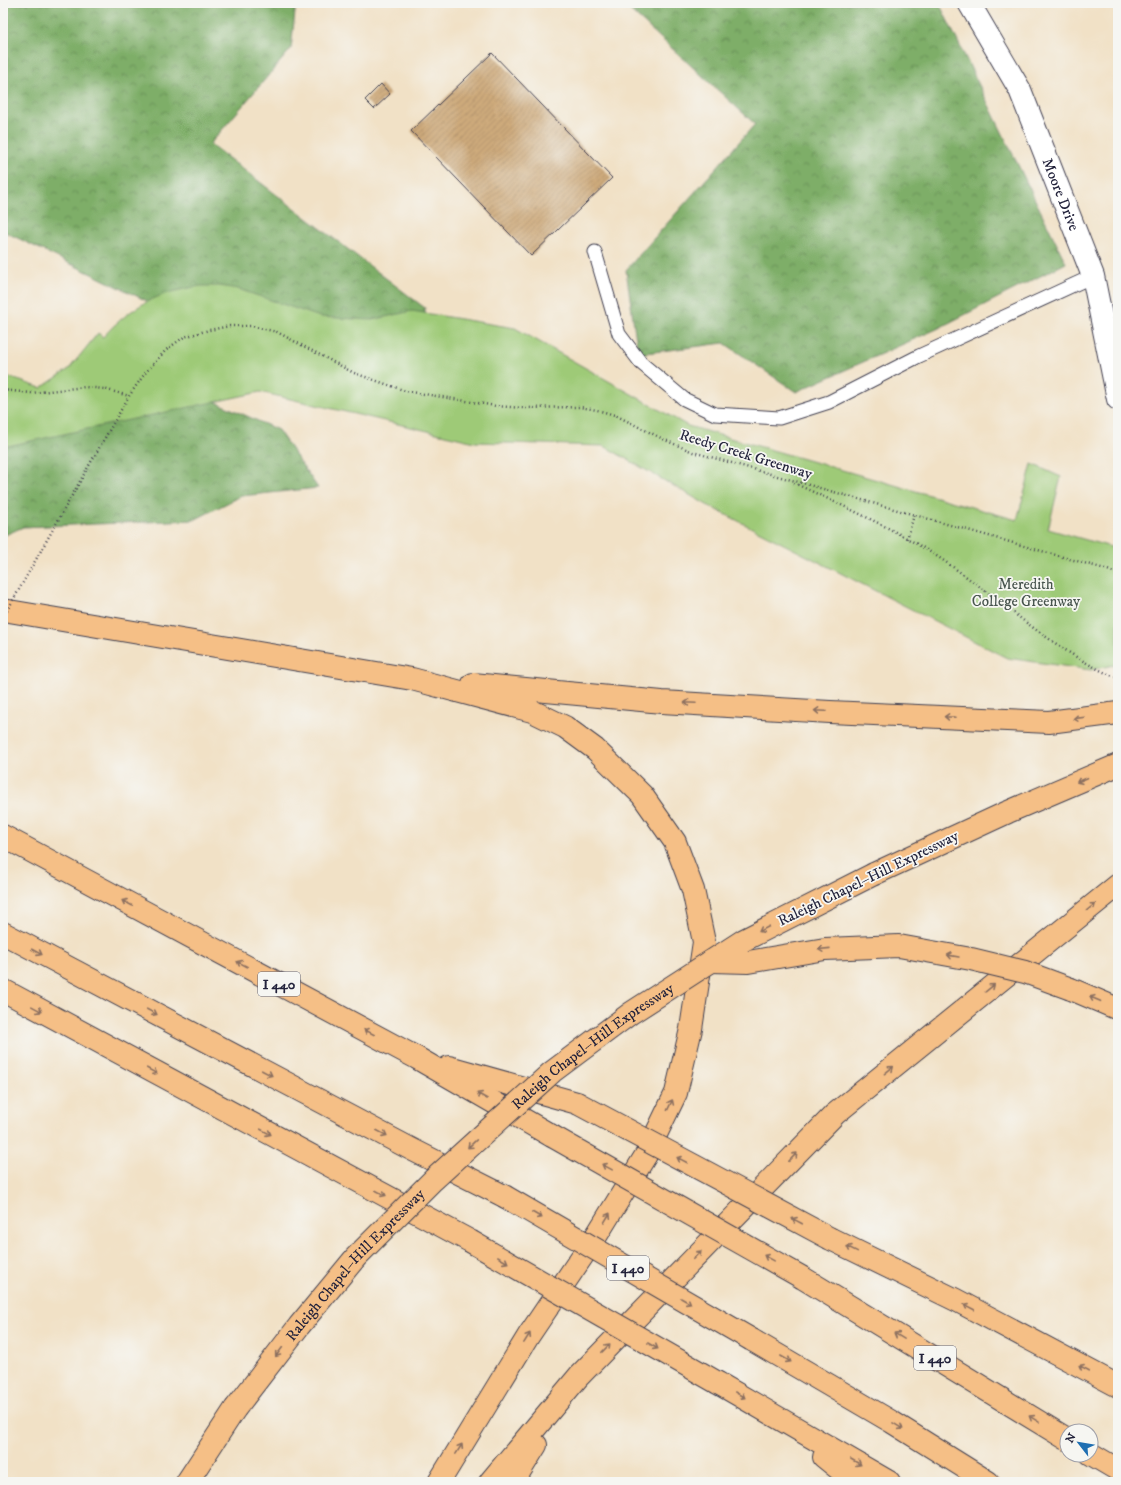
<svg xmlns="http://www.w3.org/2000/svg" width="1121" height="1485" font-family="'IM FELL DW Pica',serif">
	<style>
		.forest { fill: url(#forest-crowns); stroke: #506852 }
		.park { fill: #9eca77; stroke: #607659 }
		.building { fill: url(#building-hatch) }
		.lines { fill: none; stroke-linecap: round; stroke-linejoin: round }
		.service-casing { stroke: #413f50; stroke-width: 15 }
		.minor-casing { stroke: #413f50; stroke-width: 24 }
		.motorway-casing { stroke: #413f50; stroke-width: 24 }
		.path { stroke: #413f50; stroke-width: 2.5; stroke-dasharray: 1 3; stroke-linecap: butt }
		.service { stroke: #fff; stroke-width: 13 }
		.minor { stroke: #fff; stroke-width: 22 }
		.motorway { stroke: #f5bf86; stroke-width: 22 }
		.motorway-bridge-casing { stroke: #413f50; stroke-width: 24; stroke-linecap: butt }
		.path-bridge { stroke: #413f50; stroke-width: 2.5; stroke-dasharray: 1 3; stroke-linecap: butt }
		.motorway-bridge { stroke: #f5bf86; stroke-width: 22 }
		.oneway { stroke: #8c7060 }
		.labels { text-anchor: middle; stroke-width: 3.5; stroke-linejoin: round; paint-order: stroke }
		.shield { fill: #f6f6f2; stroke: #626272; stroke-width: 1 }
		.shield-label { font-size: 14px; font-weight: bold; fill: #22223b }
		.street-label { font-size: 15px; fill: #22223b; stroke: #f6f6f2 }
		.park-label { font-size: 15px; fill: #47544d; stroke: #f6f6f2 }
	</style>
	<defs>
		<pattern id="forest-crowns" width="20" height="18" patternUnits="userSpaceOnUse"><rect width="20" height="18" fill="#7eae68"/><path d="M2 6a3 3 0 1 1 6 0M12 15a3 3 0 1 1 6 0" fill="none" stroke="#678d57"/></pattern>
		<pattern id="building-hatch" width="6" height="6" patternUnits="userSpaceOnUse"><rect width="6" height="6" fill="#ceaa7b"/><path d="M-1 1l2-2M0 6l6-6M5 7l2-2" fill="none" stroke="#a78a66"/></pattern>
	</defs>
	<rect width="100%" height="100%" fill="#f6f6f2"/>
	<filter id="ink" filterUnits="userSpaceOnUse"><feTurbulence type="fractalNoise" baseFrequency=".025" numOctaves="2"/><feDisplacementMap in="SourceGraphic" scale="8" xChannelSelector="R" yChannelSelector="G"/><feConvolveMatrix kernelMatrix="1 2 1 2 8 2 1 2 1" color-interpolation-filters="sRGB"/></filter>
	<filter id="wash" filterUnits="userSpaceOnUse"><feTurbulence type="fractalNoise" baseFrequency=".012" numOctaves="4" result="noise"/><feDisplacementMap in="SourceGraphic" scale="16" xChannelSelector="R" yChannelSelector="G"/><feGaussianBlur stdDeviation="0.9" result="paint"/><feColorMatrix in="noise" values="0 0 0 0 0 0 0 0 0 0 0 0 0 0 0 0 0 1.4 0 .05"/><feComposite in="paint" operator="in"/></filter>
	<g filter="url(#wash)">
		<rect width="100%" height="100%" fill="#f1e1c6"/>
		<!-- forest -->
		<g class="forest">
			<path d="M3,3H296L291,49L210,144L425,308V342L184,319L3,231Z"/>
			<path d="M622,3H939L1066,263L937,329L796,392L724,343L638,354L626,270L755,124Z"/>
			<path d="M214,401L278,430L318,488L241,496L194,520L23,527L3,536V427Z"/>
		</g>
		<!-- park -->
		<path class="park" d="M201,286H220L238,289L320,317L372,320L412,311L515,328L688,426L1017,520L1032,464L1061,477L1048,529L1118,549V664L1091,670L1007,658L707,505L604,446L475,442L260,392L3,447V375L41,388L69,369L98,333L103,337C132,305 159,292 201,286Z"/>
		<g id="blocks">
			<!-- building -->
			<g class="building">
				<path d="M492,53L612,178L531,256L411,131Z"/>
				<path d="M381,84L390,94L374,109L365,100Z"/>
			</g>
		</g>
	</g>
	<g filter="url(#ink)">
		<use href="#blocks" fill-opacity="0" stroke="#413f50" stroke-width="1"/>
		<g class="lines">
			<defs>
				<path id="service" d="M595,252L619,334L641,363L684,399L715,414L779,418L829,402L919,356L1093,276"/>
				<g id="minor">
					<path id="s1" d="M969,3L1020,90L1093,276L1118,399"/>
				</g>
				<g id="motorway">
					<path d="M3,610L412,679L532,711L565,727L595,749L642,795L675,842L693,890L704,942L691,1029L676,1093L646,1155L598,1233L529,1335L439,1482"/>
					<path d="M473,684L662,702L830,712L1049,722L1118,713"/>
					<path d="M3,836L417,1058L552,1136"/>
					<path d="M874,874L1008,812L1118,765"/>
					<path d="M3,933L411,1149L504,1196"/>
					<path d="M1071,989L1118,1009"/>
					<path d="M3,990L470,1241"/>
					<path d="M449,1067L577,1103"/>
					<path d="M831,1239L956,1300L1118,1386"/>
					<path d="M803,1278L1067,1439"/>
					<path d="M752,1340L892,1422L988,1482"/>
					<path d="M718,1383L889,1482"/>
					<path d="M1091,1454L1118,1470"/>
					<path d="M824,1457L855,1482"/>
					<path d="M187,1482L235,1409"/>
					<path d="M490,1482L579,1376L835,1114L1118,885"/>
					<path d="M513,1482L536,1445"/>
				</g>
			</defs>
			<!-- service casing -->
			<use href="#service" class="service-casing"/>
			<!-- minor casing -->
			<use href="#minor" class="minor-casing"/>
			<!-- motorway casing -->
			<use href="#motorway" class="motorway-casing"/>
			<!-- path -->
			<g class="path">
				<path d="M3,390L31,393L85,387L104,389L129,396"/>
				<path d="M87,469L129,396L146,372L166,350L184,337L209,330L230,326H252L277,332L354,373L406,391L496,406L523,408L580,407L597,410L615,415L665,440L693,452L1105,569L1118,574"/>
				<path d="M794,483C847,508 901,531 950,565C979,585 1006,608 1035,629C1062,648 1087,666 1118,678"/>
				<path d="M907,539L914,515"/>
			</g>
			<!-- service -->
			<use href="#service" class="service"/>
			<!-- minor -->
			<use href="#minor" class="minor"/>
			<!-- motorway -->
			<use href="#motorway" class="motorway"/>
			<defs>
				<g id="motorway-bridge">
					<path d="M711,961L748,962L825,949L899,946L971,959L1025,972L1071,989"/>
					<path d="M577,1103L831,1239"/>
					<path d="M552,1136L803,1278"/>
					<path d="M504,1196L752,1340"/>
					<path d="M470,1241L718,1383"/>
					<path id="s2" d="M235,1409L299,1326L356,1257L433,1180L552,1072L631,1013L744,940L874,874"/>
				</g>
			</defs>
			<!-- motorway-bridge casing -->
			<use href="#motorway-bridge" class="motorway-bridge-casing"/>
			<!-- path-bridge -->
			<path class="path-bridge" d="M3,618L87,469"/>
			<!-- motorway-bridge -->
			<use href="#motorway-bridge" class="motorway-bridge"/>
		</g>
		<!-- one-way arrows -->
		<defs><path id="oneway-shaft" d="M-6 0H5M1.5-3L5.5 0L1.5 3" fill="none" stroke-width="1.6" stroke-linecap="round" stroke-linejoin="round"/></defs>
		<g class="oneway">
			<use href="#oneway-shaft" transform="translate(690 703) rotate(-177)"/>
			<use href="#oneway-shaft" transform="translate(820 711) rotate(-177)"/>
			<use href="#oneway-shaft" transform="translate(950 717) rotate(-177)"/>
			<use href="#oneway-shaft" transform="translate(1079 718) rotate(173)"/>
			<use href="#oneway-shaft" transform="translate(1082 780) rotate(157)"/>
			<use href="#oneway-shaft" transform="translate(127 903) rotate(-152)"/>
			<use href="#oneway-shaft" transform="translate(1091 907) rotate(-39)"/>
			<use href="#oneway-shaft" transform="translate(764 929) rotate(152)"/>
			<use href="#oneway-shaft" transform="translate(824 949) rotate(174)"/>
			<use href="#oneway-shaft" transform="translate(37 952) rotate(28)"/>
			<use href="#oneway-shaft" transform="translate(953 956) rotate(-170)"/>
			<use href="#oneway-shaft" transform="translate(242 964) rotate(-152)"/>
			<use href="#oneway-shaft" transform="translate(990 988) rotate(-39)"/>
			<use href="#oneway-shaft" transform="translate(1095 999) rotate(-157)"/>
			<use href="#oneway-shaft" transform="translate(37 1009) rotate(29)"/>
			<use href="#oneway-shaft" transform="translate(152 1012) rotate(28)"/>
			<use href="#oneway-shaft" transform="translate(369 1032) rotate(-152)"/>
			<use href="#oneway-shaft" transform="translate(889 1070) rotate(-39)"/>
			<use href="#oneway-shaft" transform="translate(152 1071) rotate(28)"/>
			<use href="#oneway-shaft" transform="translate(267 1073) rotate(28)"/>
			<use href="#oneway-shaft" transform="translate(482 1096) rotate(-150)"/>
			<use href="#oneway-shaft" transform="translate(670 1105) rotate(-64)"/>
			<use href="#oneway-shaft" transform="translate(266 1132) rotate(28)"/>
			<use href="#oneway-shaft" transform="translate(382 1133) rotate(28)"/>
			<use href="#oneway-shaft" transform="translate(472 1144) rotate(137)"/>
			<use href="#oneway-shaft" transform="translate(793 1157) rotate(-46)"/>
			<use href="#oneway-shaft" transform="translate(682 1160) rotate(-152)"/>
			<use href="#oneway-shaft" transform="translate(607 1167) rotate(-151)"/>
			<use href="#oneway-shaft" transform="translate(381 1193) rotate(28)"/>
			<use href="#oneway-shaft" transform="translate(537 1215) rotate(30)"/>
			<use href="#oneway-shaft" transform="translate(607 1218) rotate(-59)"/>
			<use href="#oneway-shaft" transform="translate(797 1221) rotate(-152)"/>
			<use href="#oneway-shaft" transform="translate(852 1249) rotate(-154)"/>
			<use href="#oneway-shaft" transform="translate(697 1255) rotate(-46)"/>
			<use href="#oneway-shaft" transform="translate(769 1258) rotate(-151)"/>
			<use href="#oneway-shaft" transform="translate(503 1260) rotate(30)"/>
			<use href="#oneway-shaft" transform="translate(686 1301) rotate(30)"/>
			<use href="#oneway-shaft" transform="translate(969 1307) rotate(-152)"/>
			<use href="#oneway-shaft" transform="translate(899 1336) rotate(-149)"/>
			<use href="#oneway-shaft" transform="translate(527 1338) rotate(-58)"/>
			<use href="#oneway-shaft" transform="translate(653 1346) rotate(30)"/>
			<use href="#oneway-shaft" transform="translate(606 1348) rotate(-46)"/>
			<use href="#oneway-shaft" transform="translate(279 1352) rotate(127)"/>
			<use href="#oneway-shaft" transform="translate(786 1359) rotate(30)"/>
			<use href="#oneway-shaft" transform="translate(1084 1368) rotate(-152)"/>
			<use href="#oneway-shaft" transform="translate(740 1395) rotate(30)"/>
			<use href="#oneway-shaft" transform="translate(1034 1419) rotate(-148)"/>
			<use href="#oneway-shaft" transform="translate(898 1426) rotate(32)"/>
			<use href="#oneway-shaft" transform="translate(459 1449) rotate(-58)"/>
			<use href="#oneway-shaft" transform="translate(856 1462) rotate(30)"/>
		</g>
	</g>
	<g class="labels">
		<!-- shield labels -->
		<g class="shield">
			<rect x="258" y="972" width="42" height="24" rx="3"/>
			<rect x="607" y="1256" width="42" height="24" rx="3"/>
			<rect x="914" y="1346" width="42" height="24" rx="3"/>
		</g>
		<g class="shield-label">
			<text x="279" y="989">I 440</text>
			<text x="628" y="1273">I 440</text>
			<text x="935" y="1363">I 440</text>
		</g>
		<!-- street labels -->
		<g class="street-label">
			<text dy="5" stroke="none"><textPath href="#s1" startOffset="213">Moore Drive</textPath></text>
			<text transform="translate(746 454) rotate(17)" y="5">Reedy Creek Greenway</text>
			<text transform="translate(868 878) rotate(-26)" y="5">Raleigh Chapel–Hill Expressway</text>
			<text dy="5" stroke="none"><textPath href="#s2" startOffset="512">Raleigh Chapel–Hill Expressway</textPath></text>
			<text dy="5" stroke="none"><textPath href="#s2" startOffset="188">Raleigh Chapel–Hill Expressway</textPath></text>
		</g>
		<!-- park labels -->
		<g class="park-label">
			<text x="1026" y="589">Meredith<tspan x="1026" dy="17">College Greenway</tspan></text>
		</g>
	</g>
	<!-- margin -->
	<rect width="1121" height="1485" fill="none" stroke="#f6f6f2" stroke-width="16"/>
	<!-- north arrow -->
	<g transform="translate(1079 1443) rotate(301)"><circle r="19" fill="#f6f6f2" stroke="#a1a1a9"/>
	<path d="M0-3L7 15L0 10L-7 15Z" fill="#1f6fb2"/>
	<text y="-6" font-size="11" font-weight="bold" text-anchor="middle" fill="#22223b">N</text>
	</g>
</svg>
